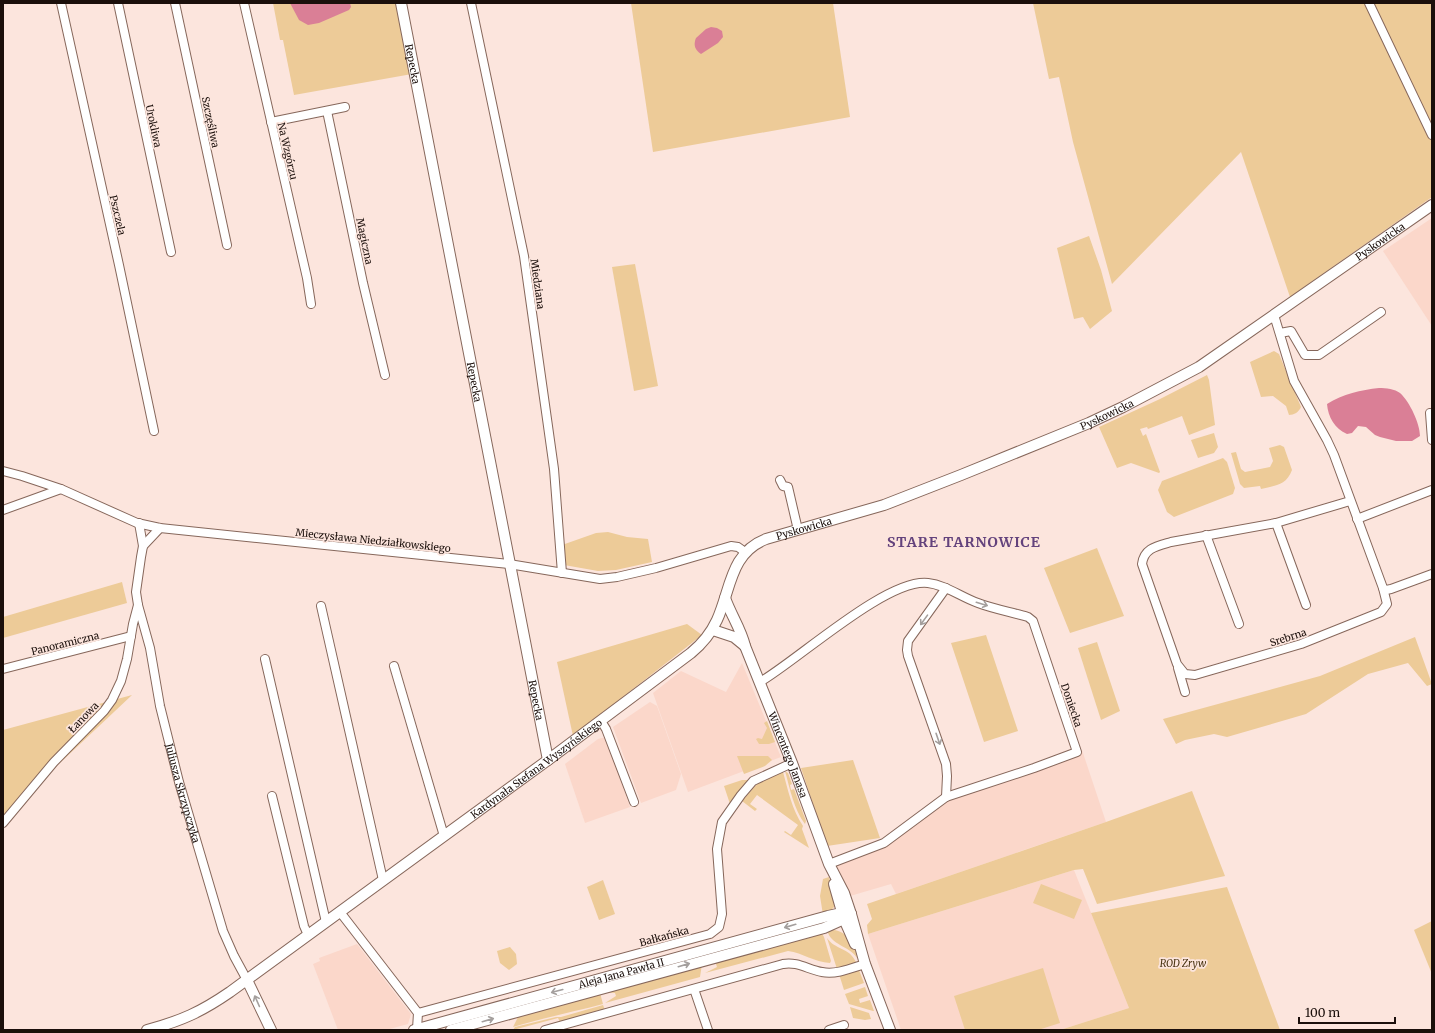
<svg xmlns="http://www.w3.org/2000/svg" width="1435" height="1033" font-family="Merriweather,serif">
	<style>
		.built { fill: #fbd7ca }
		.green { fill: #edcb98 }
		.water { fill: #da7f96 }
		.lines { fill: none; stroke-linecap: round; stroke-linejoin: round }
		.minor-casing { stroke: #86675b; stroke-width: 10 }
		.tertiary-casing { stroke: #86675b; stroke-width: 12 }
		.minor { stroke: #fff; stroke-width: 8 }
		.tertiary { stroke: #fff; stroke-width: 10 }
		.oneway { stroke: #a49f9d }
		.labels { text-anchor: middle; stroke-width: 3.5; stroke-linejoin: round; paint-order: stroke }
		.street-label { font-size: 10px; fill: #1b0f0b; stroke: #fce5dd }
		.park-label { font-size: 10px; font-style: italic; fill: #46310e; stroke: #fce5dd }
		.district-label { font-size: 14px; font-weight: bold; letter-spacing: 1px; fill: #63427c; stroke: #fce5dd }
	</style>
	<rect width="100%" height="100%" fill="#fce5dd"/>
	<!-- built -->
	<g class="built">
		<path d="M1432,218V326L1383,251Z"/>
		<path d="M742,663L781,757L688,792L653,693L681,671L726,692Z"/>
		<path d="M650,702L657,706L681,774L676,790L641,803L613,727Z"/>
		<path d="M606,737L630,807L585,823L565,764L598,739Z"/>
		<path d="M1082,750L1106,822L896,894L891,884L850,896L835,862L878,846L938,803L1068,756Z"/>
		<path d="M1074,870L1129,1008L1060,1030H901L868,934Z"/>
		<path d="M357,944L411,1014L408,1024L386,1030H338L313,964L320,961L319,958Z"/>
	</g>
	<!-- green -->
	<g class="green">
		<path d="M273,3H399L412,74L294,95L283,40H280Z"/>
		<path d="M631,3H833L850,117L653,152Z"/>
		<path d="M1033,3H1432V197L1290,297L1241,152L1112,284L1073,142L1059,77L1049,79Z"/>
		<path d="M1089,236L1101,270L1112,311L1090,329L1083,317L1074,319L1057,248Z"/>
		<path d="M635,264L658,386L634,391L612,267Z"/>
		<path d="M1274,351L1279,354L1301,407C1299,412 1294,415 1289,415L1286,406L1273,396L1261,397L1250,362Z"/>
		<path d="M1207,375L1209,380L1215,425L1189,435L1182,416L1148,429L1147,427L1140,429L1143,436L1146,434L1160,472L1159,473L1131,463L1117,468L1099,427L1160,399Z"/>
		<path d="M1214,433L1218,447L1214,453L1198,458L1191,440Z"/>
		<path d="M1280,445L1284,447L1292,470C1286,486 1276,485 1261,489L1260,486L1244,488L1240,484L1231,453L1236,452L1241,469L1245,472L1270,467L1273,461L1269,448Z"/>
		<path d="M1223,458L1227,462L1235,488L1233,494L1174,517L1167,512L1158,490L1162,481Z"/>
		<path d="M608,532L627,537L648,539L652,562L616,570L598,571L564,565L562,545L596,533Z"/>
		<path d="M1097,548L1124,616L1070,633L1044,568Z"/>
		<path d="M122,582L127,603L3,638V617Z"/>
		<path d="M687,624L702,635L573,736L557,662Z"/>
		<path d="M986,635L1018,731L984,742L951,643Z"/>
		<path d="M1415,637L1432,684L1427,686L1408,663L1368,674L1306,714L1227,737L1214,734L1185,740L1176,744L1163,719L1320,676Z"/>
		<path d="M1097,642L1120,711L1101,720L1078,648Z"/>
		<path d="M132,695L45,777L3,828V730Z"/>
		<path d="M767,721L775,742L769,744H759L756,739L758,738L762,739L767,728L764,723Z"/>
		<path d="M737,756H768L772,760L765,766L744,774Z"/>
		<path d="M853,760L880,838L827,846L801,768Z"/>
		<path d="M785,771L788,773L792,784L790,785L791,790L794,789L806,821L805,824C794,810 790,789 785,771Z"/>
		<path d="M781,772H783C788,790 792,810 803,826L802,829L809,848L784,832L785,831L791,835L798,825L757,795L750,804L757,809L755,811L742,801L757,784Z"/>
		<path d="M742,780H750L730,804L724,786Z"/>
		<path d="M1192,791L1225,876L1097,904L1083,869L1074,870L868,934L867,925L872,919L867,904L1106,822Z"/>
		<path d="M829,877L836,901C835,909 830,911 823,915L820,896L823,879Z"/>
		<path d="M603,880L615,914L599,920L587,887Z"/>
		<path d="M1041,884L1082,900L1074,919L1033,903Z"/>
		<path d="M1227,887L1280,1030H1060L1129,1008L1091,913Z"/>
		<path d="M1432,921V974L1414,930Z"/>
		<path d="M827,930C844,928 856,942 857,958C849,945 831,946 827,930Z"/>
		<path d="M821,932L824,937L831,961L830,963C814,962 803,953 788,951L705,973L717,967L716,964L708,963Z"/>
		<path d="M827,938C835,950 849,947 856,962L851,965L837,969Z"/>
		<path d="M510,947L516,954L517,964L509,970L500,963L497,951Z"/>
		<path d="M702,964L700,977L605,1003L616,996L615,993L603,992Z"/>
		<path d="M1043,968L1060,1023L1038,1030H965L954,996Z"/>
		<path d="M856,970H859L864,983L844,990L839,974Z"/>
		<path d="M865,987L868,996L859,999L860,1003L870,1000L874,1011H873L849,1004L845,994Z"/>
		<path d="M600,993L603,1004C573,1012 543,1018 513,1027L518,1017Z"/>
		<path d="M603,1005L605,1010L560,1022L558,1018L513,1030L515,1027L556,1017H561Z"/>
		<path d="M850,1007L869,1013L871,1019L865,1020L853,1018Z"/>
	</g>
	<!-- water -->
	<g class="water">
		<path d="M290,3H350L351,7L349,10L319,23L308,25L299,20Z"/>
		<path d="M711,27L717,28L722,31L723,37L718,43L701,54C695,50 693,45 696,38L706,29Z"/>
		<path d="M1379,388C1386,388 1395,389 1400,393C1410,402 1420,424 1420,436L1412,441H1396L1380,437L1375,435L1366,427L1358,426L1352,433L1347,434C1335,429 1328,417 1327,404C1343,394 1361,390 1379,388Z"/>
	</g>
	<g class="lines">
		<defs>
			<g id="minor">
				<path d="M61,3L119,265L154,431"/>
				<path d="M118,3L171,252"/>
				<path d="M175,3L227,245"/>
				<path d="M244,3L307,278L311,304"/>
				<path d="M471,3L524,256L547,419L554,469L562,573"/>
				<path d="M1369,3L1432,135"/>
				<path d="M327,111L363,283L385,375"/>
				<path d="M271,122L345,107"/>
				<path d="M1274,315L1294,381L1327,440L1334,455L1383,588L1386,590L1391,589L1432,574"/>
				<path d="M1280,333L1291,331L1305,355H1319L1381,312"/>
				<path d="M1430,413L1432,440"/>
				<path d="M3,471L22,476L61,489L137,523L160,528L509,564L600,579L617,577L656,568L731,546L738,547L745,552"/>
				<path d="M780,480L783,486L788,487L798,530"/>
				<path d="M1350,501L1276,523L1171,542C1157,546 1144,548 1142,564L1177,664L1185,674L1195,675L1301,644L1381,612L1387,604L1383,588"/>
				<path d="M3,510L61,489"/>
				<path d="M1357,519L1432,490"/>
				<path d="M139,523L143,546"/>
				<path d="M1276,523L1306,605"/>
				<path id="s1" d="M160,528L143,546L141,557L136,592L138,605L150,648L160,706L179,782L223,931L234,956L247,980"/>
				<path d="M1206,535L1239,624"/>
				<path d="M321,606L383,880"/>
				<path d="M265,659L326,922"/>
				<path d="M394,666L444,836"/>
				<path d="M1178,668L1185,692"/>
				<path d="M3,669L131,636"/>
				<path d="M760,682C798,660 887,578 928,583C946,585 961,597 978,603C994,609 1011,612 1028,617L1033,621L1077,752L1034,768L946,797L884,843L829,864"/>
				<path d="M601,721L606,729L634,802"/>
				<path d="M272,796L304,926L308,935"/>
				<path d="M946,797L947,776L946,764L908,656L907,650L908,641L946,588"/>
				<path d="M3,823L54,762L104,711L112,700L121,681L127,659L133,624L138,605"/>
				<path d="M340,912L418,1013L417,1029"/>
				<path d="M694,989L708,1030"/>
				<path d="M418,1013L710,934L719,927L722,914L717,849L722,822L741,795L753,781L792,763"/>
				<path d="M545,1030L783,964C797,961 809,970 822,972C836,975 852,968 865,964"/>
				<path d="M829,1030L844,1025"/>
			</g>
			<g id="tertiary">
				<path id="s2" d="M401,3L548,760"/>
				<path id="s3" d="M725,598C731,615 741,629 745,646L792,763L829,864L844,893L851,914L865,964L890,1030"/>
				<path d="M713,630L734,637L745,646"/>
				<path d="M834,884L844,919L855,944"/>
				<path d="M247,980L271,1030"/>
				<path id="s4" d="M147,1030C181,1021 201,1012 230,992L548,760L691,653C702,644 711,633 717,620C731,589 730,553 766,539L884,505L961,475L1089,423L1123,407L1199,367L1432,205"/>
				<path id="s5" d="M414,1030L828,916L842,913L851,914"/>
				<path d="M451,1030L824,928L844,919L851,914"/>
			</g>
		</defs>
		<!-- minor casing -->
		<use href="#minor" class="minor-casing"/>
		<!-- tertiary casing -->
		<use href="#tertiary" class="tertiary-casing"/>
		<!-- minor -->
		<use href="#minor" class="minor"/>
		<!-- tertiary -->
		<use href="#tertiary" class="tertiary"/>
	</g>
	<!-- one-way arrows -->
	<defs><path id="oneway-shaft" d="M-6 0H5M1.5-3L5.5 0L1.5 3" fill="none" stroke-width="1.6" stroke-linecap="round" stroke-linejoin="round"/></defs>
	<g class="oneway">
		<use href="#oneway-shaft" transform="translate(982 604) rotate(17)"/>
		<use href="#oneway-shaft" transform="translate(924 620) rotate(126)"/>
		<use href="#oneway-shaft" transform="translate(938 739) rotate(71)"/>
		<use href="#oneway-shaft" transform="translate(790 926) rotate(164)"/>
		<use href="#oneway-shaft" transform="translate(684 965) rotate(-16)"/>
		<use href="#oneway-shaft" transform="translate(557 991) rotate(165)"/>
		<use href="#oneway-shaft" transform="translate(257 1001) rotate(-114)"/>
		<use href="#oneway-shaft" transform="translate(488 1020) rotate(-16)"/>
	</g>
	<g class="labels">
		<!-- street labels -->
		<g class="street-label">
			<text dy="4" stroke="none"><textPath href="#s2" startOffset="62">Repecka</textPath></text>
			<text transform="translate(211 122) rotate(78)" y="4">Szczęśliwa</text>
			<text transform="translate(154 126) rotate(78)" y="4">Urokliwa</text>
			<text transform="translate(288 151) rotate(77)" y="4">Na Wzgórzu</text>
			<text transform="translate(118 215) rotate(77)" y="4">Pszczela</text>
			<text transform="translate(365 241) rotate(78)" y="4">Magiczna</text>
			<text dy="4" stroke="none"><textPath href="#s4" startOffset="1492">Pyskowicka</textPath></text>
			<text transform="translate(538 284) rotate(82)" y="4">Miedziana</text>
			<text dy="4" stroke="none"><textPath href="#s2" startOffset="386">Repecka</textPath></text>
			<text dy="4" stroke="none"><textPath href="#s4" startOffset="1168">Pyskowicka</textPath></text>
			<text dy="4" stroke="none"><textPath href="#s4" startOffset="844">Pyskowicka</textPath></text>
			<text transform="translate(373 540) rotate(6)" y="4">Mieczysława Niedziałkowskiego</text>
			<text transform="translate(1288 637) rotate(-18)" y="4">Srebrna</text>
			<text transform="translate(65 643) rotate(-14)" y="4">Panoramiczna</text>
			<text dy="4" stroke="none"><textPath href="#s2" startOffset="710">Repecka</textPath></text>
			<text transform="translate(1072 705) rotate(71)" y="4">Doniecka</text>
			<text transform="translate(83 717) rotate(-46)" y="4">Łanowa</text>
			<text dy="4" stroke="none"><textPath href="#s3" startOffset="169">Wincentego Janasa</textPath></text>
			<text dy="4" stroke="none"><textPath href="#s4" startOffset="471">Kardynała Stefana Wyszyńskiego</textPath></text>
			<text dy="4" stroke="none"><textPath href="#s1" startOffset="278">Juliusza Skrzypczyka</textPath></text>
			<text transform="translate(664 936) rotate(-15)" y="4">Bałkańska</text>
			<text dy="4" stroke="none"><textPath href="#s5" startOffset="215">Aleja Jana Pawła II</textPath></text>
		</g>
		<!-- park labels -->
		<g class="park-label">
			<text x="1183" y="967">ROD Zryw</text>
		</g>
		<!-- district labels -->
		<g class="district-label">
			<text x="964" y="547">STARE TARNOWICE</text>
		</g>
	</g>
	<!-- border -->
	<rect width="1435" height="1033" fill="none" stroke="#1b0f0b" stroke-width="8"/>
	<!-- scale -->
	<path d="M1299 1017v6h96v-6" fill="none" stroke="#1b0f0b" stroke-width="2"/>
	<text x="1305" y="1017" font-size="12" fill="#1b0f0b" stroke="#fce5dd" stroke-width="3" paint-order="stroke">100 m</text>
</svg>
